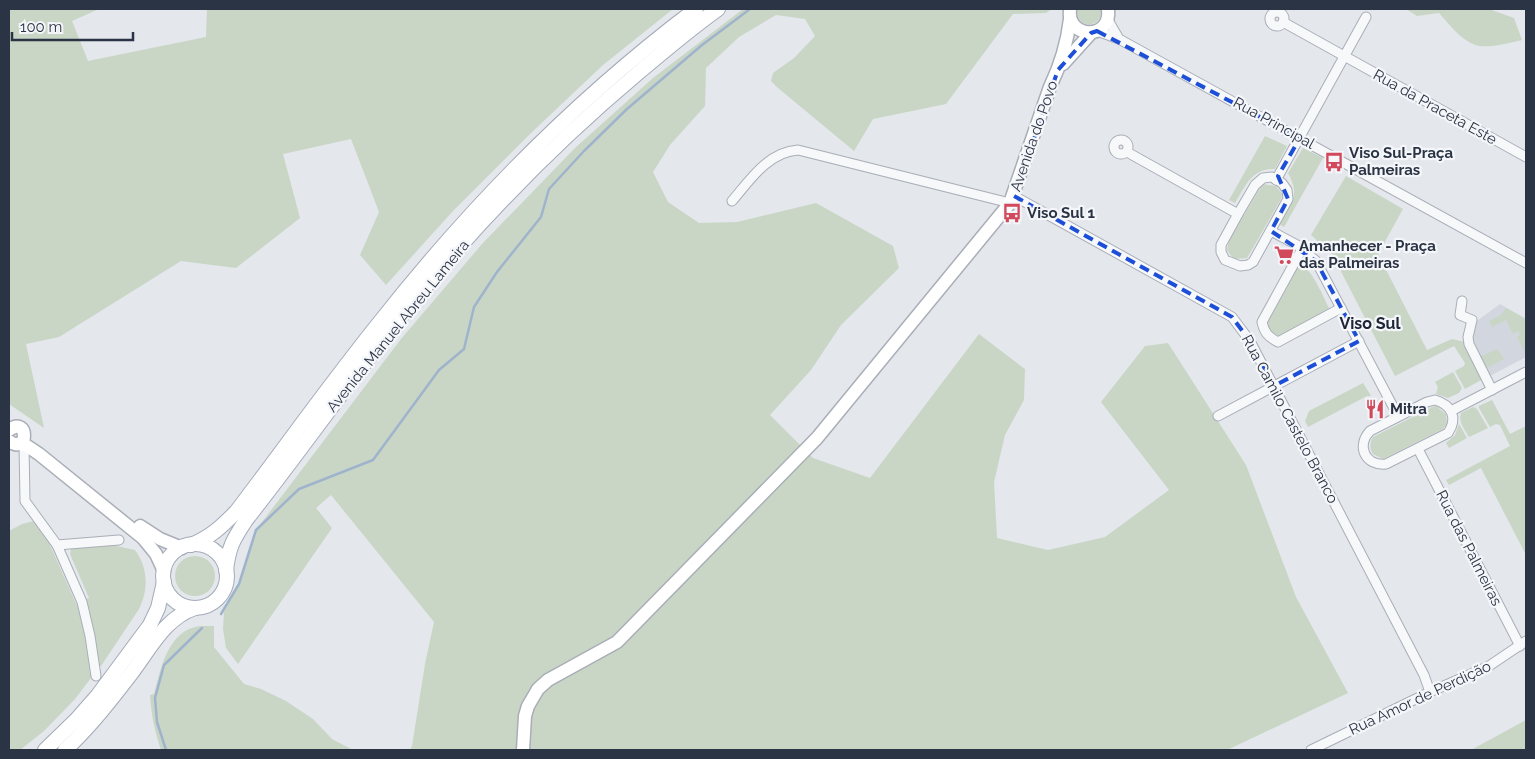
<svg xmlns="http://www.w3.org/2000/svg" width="1535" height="759" font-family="Raleway,sans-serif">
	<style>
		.built { fill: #d2d6de }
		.green { fill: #c9d6c5 }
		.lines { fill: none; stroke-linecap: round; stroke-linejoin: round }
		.stream { stroke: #9fb4cc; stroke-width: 2.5 }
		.street-casing { stroke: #a9aeb7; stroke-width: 11 }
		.secondary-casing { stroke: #a9aeb7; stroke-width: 15 }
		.primary-casing { stroke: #a3abb8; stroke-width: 16 }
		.street { stroke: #f7f8fa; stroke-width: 9 }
		.secondary { stroke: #fff; stroke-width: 12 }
		.primary { stroke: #fff; stroke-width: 14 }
		.marked { fill: none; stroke: #1d4ed8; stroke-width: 4; stroke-dasharray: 10 6; stroke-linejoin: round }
		.labels { text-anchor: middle; stroke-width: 4.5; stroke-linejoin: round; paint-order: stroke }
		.street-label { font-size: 15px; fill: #2b3445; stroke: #f4f6f9 }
		.poi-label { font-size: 15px; font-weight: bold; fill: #2b3445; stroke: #f4f6f9; text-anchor: start }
		.neighbourhood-label { font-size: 16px; font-weight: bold; fill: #1d2536; stroke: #f4f6f9 }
	</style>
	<rect width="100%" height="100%" fill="#e4e7ec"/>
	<!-- built -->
	<path class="built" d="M1500,304L1526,319V357L1488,377L1473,342L1474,340L1472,336L1477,321Z"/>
	<!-- green -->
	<g class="green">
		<path d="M9,9H99L72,21L88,61L206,37L207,9H673L603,65L531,133L453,211L386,285L360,255L379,212L351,139L283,154L300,218L236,268L181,261L59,337L26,344L44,428L9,404Z"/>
		<path d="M743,9H1052L1046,13L1013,14L946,104L873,119L854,151L778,88L771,81L773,73L794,58L815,36L805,19L776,15L739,37L706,68L705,106L670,145L653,172L668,202L699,223L737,222L816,203L893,246L899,268L841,325L811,370L770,415L813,458L870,478L979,334L1025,369L1024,400L1005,435L994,482L997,538L1048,550L1105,537L1169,490L1101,402L1145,346L1168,343L1246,465L1296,597L1348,693L1227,750H410L412,746L425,664L434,622L331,495L316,508L332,528L238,664L226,648L223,629L224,612L239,584L256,530L401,339L482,244L575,148L653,78Z"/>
		<path d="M1077,9H1101C1103,29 1075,30 1077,9Z"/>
		<path d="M1406,9H1489L1514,18L1522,40C1509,43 1487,49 1475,45C1460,39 1449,24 1439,13L1417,16Z"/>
		<path d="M1265,136L1287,146L1275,169C1252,168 1246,185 1235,203L1229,200Z"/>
		<path d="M1303,148L1323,158L1284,227L1279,224C1291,202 1301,197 1288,173Z"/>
		<path d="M1346,176L1403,209L1378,254L1427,350L1452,339L1465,342L1483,379L1465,389L1455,371L1464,366L1465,363L1454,346L1395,376L1332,254L1311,235Z"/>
		<path d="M1263,184L1276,186L1282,194L1281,199L1250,253L1247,258L1236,259L1232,257L1227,250L1229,240L1260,188Z"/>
		<path d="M1301,264C1315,274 1323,297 1331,312L1280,339C1271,335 1269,331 1267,321L1297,266Z"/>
		<path d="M1506,308L1526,319V355L1517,337L1520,335L1518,331L1513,334L1506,320L1492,327L1489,321L1501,315Z"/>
		<path d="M1497,349L1504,359L1484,369L1480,357Z"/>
		<path d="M1453,372L1462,388L1459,393L1448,398L1436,394L1438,387L1435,382Z"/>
		<path d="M1363,383L1371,396H1367L1308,427L1305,421L1309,411Z"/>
		<path d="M1492,400L1510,434L1526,426V555L1481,468L1449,485L1446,480L1510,446L1500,425L1496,424L1490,427L1479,408V406Z"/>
		<path d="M1436,406L1446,414L1447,424L1443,429L1383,459L1373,454C1369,448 1370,443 1373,437L1432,407Z"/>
		<path d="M1473,407L1477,409L1488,428L1469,437C1465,430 1458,422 1461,413Z"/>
		<path d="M1459,424L1467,438L1449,448L1446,443L1455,435Z"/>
		<path d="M34,521L46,536L78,608L85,628L94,674L75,699L44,731L20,750H9V531L22,524Z"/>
		<path d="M107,544L135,550C148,568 149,589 139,609L101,666L97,665L98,654L84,600L89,598L70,554L71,549L76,547L94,545L95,547L106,546Z"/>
		<circle cx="195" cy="576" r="20"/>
		<path d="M200,626H214V647L244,684L261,689L286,701L313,719L332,739L353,750H161C155,732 151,714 150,695L154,694C161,668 168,630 200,626Z"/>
		<path d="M1526,720V750H1471Z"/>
	</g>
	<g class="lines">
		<!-- stream -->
		<g class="stream">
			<path d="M221,614L239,584L256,530L299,489L373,460L439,370L464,349L474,307L497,272L541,217L549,189L584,151L627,109L702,45L750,9"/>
			<path d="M166,750L157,722L155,698L164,665L202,628"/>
		</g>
		<defs>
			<g id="street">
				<circle cx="1277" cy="19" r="7"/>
				<path d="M1108,20L1119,39"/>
				<path d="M1283,22L1526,157"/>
				<path d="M1097,31L1119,39L1526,263"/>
				<circle cx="1121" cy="147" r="7"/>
				<path d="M1127,152L1238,214"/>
				<path d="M1272,177L1282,183L1287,190L1288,199L1253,262L1248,265L1240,266L1225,260L1221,252V245L1238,214L1255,185L1263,178Z"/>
				<path d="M1276,180L1366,17"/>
				<path d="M1014,196L1232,317L1250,341L1424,675L1430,692"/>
				<path d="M732,201C750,180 768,152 798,150L1010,203"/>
				<path d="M1271,231L1297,245L1316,261L1398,416"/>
				<path d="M1302,249L1262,322C1264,332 1268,337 1278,342L1341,308"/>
				<path d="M1462,301L1460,315L1472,320L1468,337L1469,344L1492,390"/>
				<path d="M1435,400C1452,405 1458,418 1448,433L1386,464C1365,466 1356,446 1370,431L1427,402Z"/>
				<path d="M1451,411L1526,372"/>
				<path d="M1218,416L1359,341"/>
				<path d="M24,445L25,501L57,545L82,602L90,636L96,676"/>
				<path d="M1418,449L1520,646"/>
				<path d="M57,545L119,540"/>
				<path d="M1311,750L1430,692L1489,666L1526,641"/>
			</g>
			<g id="secondary">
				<path d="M1070,9C1066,39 1112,41 1108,9"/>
				<path d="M1063,64L1091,33"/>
				<path d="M9,430C29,415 29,456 9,441"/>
				<path d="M20,443L27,446L39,454L143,538L156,554L164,571"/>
				<path d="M140,526L160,539L182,548"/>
				<path d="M523,750L525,716L528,706L538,689L548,680L617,642L817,438L1010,203L1050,87C1061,64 1067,45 1070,19"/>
			</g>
			<g id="primary">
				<circle cx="195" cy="576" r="32"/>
				<path d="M191,545C211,537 221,527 236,512C284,449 330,384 380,322C472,205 578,98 696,9"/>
				<path d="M226,570C229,546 233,540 246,520C302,449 354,374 411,304C479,220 556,142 638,73C664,51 690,29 718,9"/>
				<path d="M45,750L76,720L98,695L150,625L158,608L164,582"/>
				<path d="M65,750C89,728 110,701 130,675C149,651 164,618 195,608"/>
			</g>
		</defs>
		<!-- street casing -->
		<use href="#street" class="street-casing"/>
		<!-- secondary casing -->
		<use href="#secondary" class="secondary-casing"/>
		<!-- primary casing -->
		<use href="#primary" class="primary-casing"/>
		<!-- street -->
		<use href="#street" class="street"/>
		<!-- secondary -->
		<use href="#secondary" class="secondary"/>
		<!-- primary -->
		<use href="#primary" class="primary"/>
	</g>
	<!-- marked area -->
	<path class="marked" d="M1097,31L1300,138L1278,176L1288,199L1271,231L1316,261L1359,341L1274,386L1250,341L1232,317L1014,196L1058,70L1091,33Z"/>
	<!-- icons -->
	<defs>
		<symbol id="bus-bare" viewBox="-9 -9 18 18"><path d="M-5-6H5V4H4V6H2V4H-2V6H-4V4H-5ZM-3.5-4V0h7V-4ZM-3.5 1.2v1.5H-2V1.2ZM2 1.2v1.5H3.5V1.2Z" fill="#d1495b" stroke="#f4f6f9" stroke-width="2.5" paint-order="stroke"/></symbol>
		<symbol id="supermarket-bare" viewBox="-9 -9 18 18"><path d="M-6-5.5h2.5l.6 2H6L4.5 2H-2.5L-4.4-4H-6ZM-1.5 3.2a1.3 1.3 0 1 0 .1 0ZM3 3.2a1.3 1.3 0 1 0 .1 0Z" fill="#d1495b" stroke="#f4f6f9" stroke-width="2.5" paint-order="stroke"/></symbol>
		<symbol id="restaurant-bare" viewBox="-9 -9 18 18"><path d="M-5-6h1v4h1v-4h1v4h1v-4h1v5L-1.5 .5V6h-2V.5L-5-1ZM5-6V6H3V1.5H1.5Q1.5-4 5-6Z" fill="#d1495b" stroke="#f4f6f9" stroke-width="2.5" paint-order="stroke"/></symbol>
	</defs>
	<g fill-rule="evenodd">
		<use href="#bus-bare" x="1320" y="148" width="28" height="28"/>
		<use href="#bus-bare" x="998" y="199" width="28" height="28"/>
		<use href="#supermarket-bare" x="1270" y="241" width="28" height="28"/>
		<use href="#restaurant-bare" x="1361" y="395" width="28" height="28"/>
	</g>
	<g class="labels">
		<!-- street labels -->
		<g class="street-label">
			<text transform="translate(1435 107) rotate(29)" y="5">Rua da Praceta Este</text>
			<text transform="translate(1274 123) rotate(29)" y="5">Rua Principal</text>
			<text transform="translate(1034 136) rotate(-71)" y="5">Avenida do Povo</text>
			<text transform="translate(398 326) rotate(-51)" y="5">Avenida Manuel Abreu Lameira</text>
			<text transform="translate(1290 419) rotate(62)" y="5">Rua Camilo Castelo Branco</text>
			<text transform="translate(1469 548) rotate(63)" y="5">Rua das Palmeiras</text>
			<text transform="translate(1420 698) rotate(-25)" y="5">Rua Amor de Perdição</text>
		</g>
		<!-- poi labels -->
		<g class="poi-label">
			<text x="1349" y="158">Viso Sul-Praça<tspan x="1349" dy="17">Palmeiras</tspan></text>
			<text x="1027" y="218">Viso Sul 1</text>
			<text x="1299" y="251">Amanhecer - Praça<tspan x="1299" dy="17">das Palmeiras</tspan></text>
			<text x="1390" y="414">Mitra</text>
		</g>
		<!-- neighbourhood labels -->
		<g class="neighbourhood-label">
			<text x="1370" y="329">Viso Sul</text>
		</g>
	</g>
	<!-- border -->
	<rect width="1535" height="759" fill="none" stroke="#2b3445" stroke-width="20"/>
	<!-- scale -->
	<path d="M12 32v8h121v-8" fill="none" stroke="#2b3445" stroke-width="2.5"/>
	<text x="20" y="32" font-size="15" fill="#2b3445" stroke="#f4f6f9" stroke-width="4" paint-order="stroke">100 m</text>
</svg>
